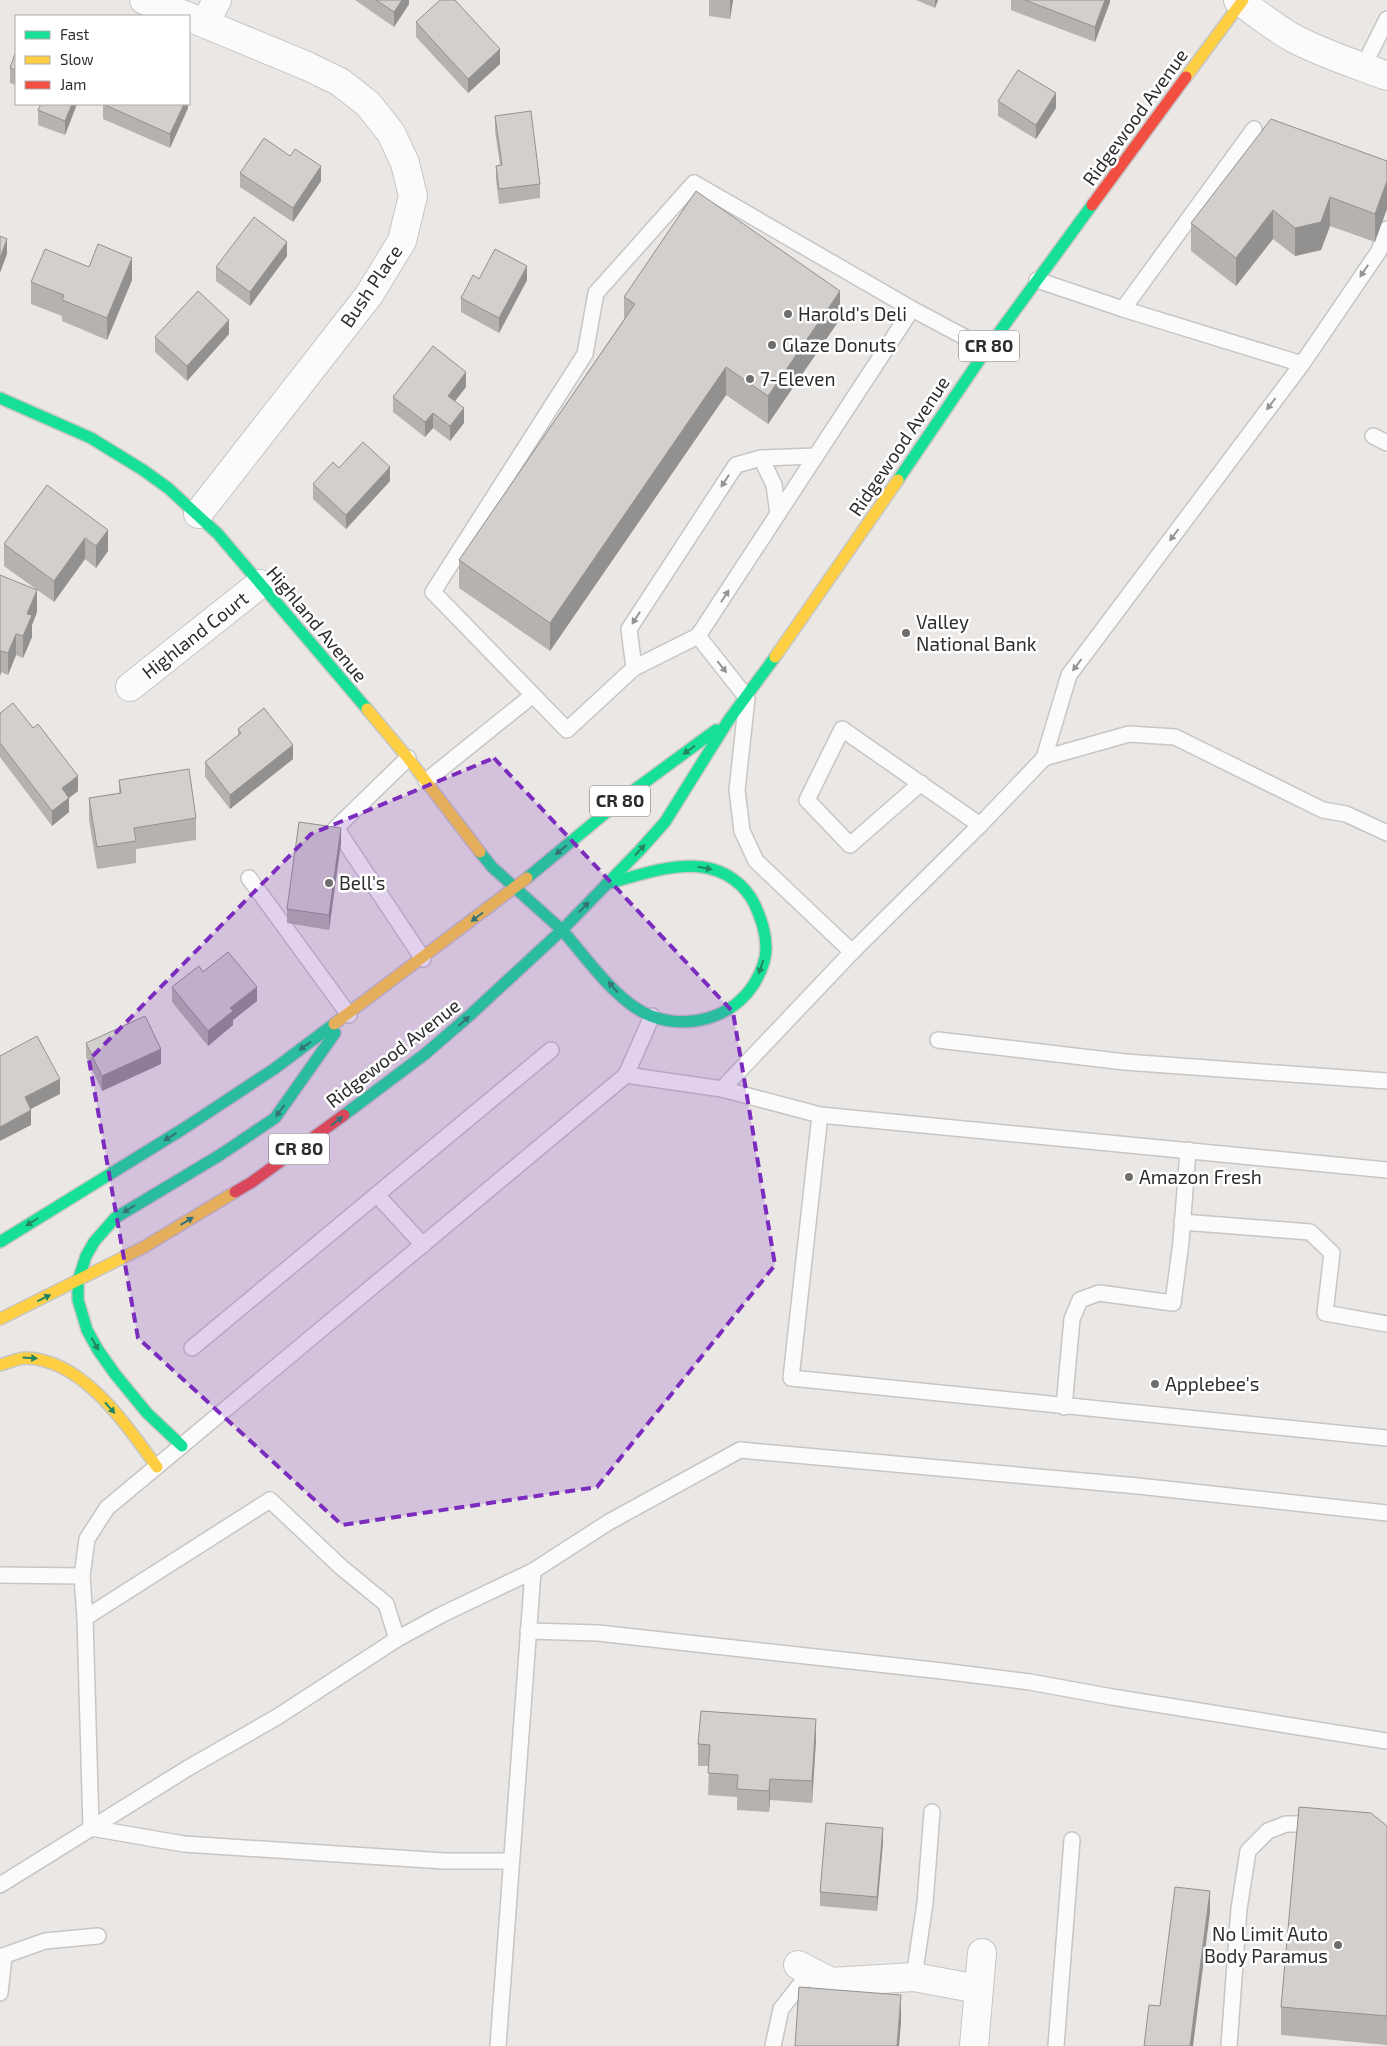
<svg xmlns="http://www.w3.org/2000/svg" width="1387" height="2046" font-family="'Exo 2',sans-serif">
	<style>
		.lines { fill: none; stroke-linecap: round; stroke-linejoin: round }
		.lane-casing { stroke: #c6c6c6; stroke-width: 18 }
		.street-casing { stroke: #c6c6c6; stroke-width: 30 }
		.fast-casing { stroke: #c6c6c6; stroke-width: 14 }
		.slow-casing { stroke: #c6c6c6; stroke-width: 14 }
		.jam-casing { stroke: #c6c6c6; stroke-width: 14 }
		.lane { stroke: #fcfbfb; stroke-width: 15 }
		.street { stroke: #fcfbfb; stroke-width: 28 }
		.fast { stroke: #16e098; stroke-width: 11 }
		.slow { stroke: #ffcf43; stroke-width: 11 }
		.jam { stroke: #f24e42; stroke-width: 11 }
		.wall { fill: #b5b2b0 }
		.shaded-wall { fill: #939190 }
		.building { fill: #d2cfcd; stroke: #939190 }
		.oneway { fill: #949494 }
		.oneway2 { fill: #228662 }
		.marked { fill: #7b2cbf; fill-opacity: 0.2; stroke: #7b2cbf; stroke-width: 4; stroke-dasharray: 10 6; stroke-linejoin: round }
		.poi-dot { fill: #6f6e6d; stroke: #fff; stroke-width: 2 }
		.labels { text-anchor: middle; stroke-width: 5; stroke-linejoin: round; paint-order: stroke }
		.shield { fill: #fff; stroke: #6c6c6c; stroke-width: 1 }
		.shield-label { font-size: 18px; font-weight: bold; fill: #2d2d2d }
		.street-label { font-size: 19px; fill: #2d2d2d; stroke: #fff }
		.poi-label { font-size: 19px; fill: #2d2d2d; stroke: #fff; text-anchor: start }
	</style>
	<rect width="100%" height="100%" fill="#eae7e4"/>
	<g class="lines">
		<defs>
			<g id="lane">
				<path d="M1363,67L1387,19"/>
				<path d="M1037,280L1123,309L1302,364"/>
				<path d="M1123,309L1254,129"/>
				<path d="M1373,436L1387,443"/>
				<path d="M761,458L774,485L778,514"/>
				<path d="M698,636L747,698L737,790L742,831L756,861L852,952"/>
				<path d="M634,668L629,629L736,465L761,458L816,456"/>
				<path d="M533,695L567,730L634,668L698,636L912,309"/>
				<path d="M408,758L336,828L423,959"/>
				<path d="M1044,758L1129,734L1175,737L1323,810L1346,814L1387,833"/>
				<path d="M426,781L533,695L433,592L585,354L596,293L694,183L912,309L987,349"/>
				<path d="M921,783L850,845L807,800L842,729L980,825"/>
				<path d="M249,878L349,1015"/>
				<path d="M938,1040L1125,1062L1387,1081"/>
				<path d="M626,1075L722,1089L852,952L980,825L1044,758L1069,675L1302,364L1379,251L1387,229"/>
				<path d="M722,1089L820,1115L1387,1170"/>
				<path d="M820,1115L791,1378L1387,1438"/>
				<path d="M377,1195L423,1245"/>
				<path d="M1182,1222L1310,1232L1332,1253L1325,1313L1387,1324"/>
				<path d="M192,1348L551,1050"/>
				<path d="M1064,1407L1072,1319L1080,1300L1099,1293L1173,1303L1181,1242L1188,1150"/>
				<path d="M0,1575L82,1576"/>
				<path d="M85,1618L270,1500L341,1567L386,1604L397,1639"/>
				<path d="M528,1631L598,1633L942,1671L1030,1682L1112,1697L1387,1741"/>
				<path d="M511,1861H444L184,1844L91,1828L85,1618L82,1576L87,1539L107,1508L626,1075L652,1016"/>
				<path d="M0,1885L188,1768L277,1717L397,1639L441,1615L533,1571L609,1522L740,1450L1138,1486L1387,1513"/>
				<path d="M0,1957L45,1941L98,1936"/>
				<path d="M914,1977L925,1903L932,1812"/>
				<path d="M0,1993L4,1956"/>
				<path d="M498,2046L533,1571"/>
				<path d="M773,2046L781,2009L811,1971"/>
				<path d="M1056,2046L1072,1840"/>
				<path d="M1229,2046L1239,1909L1248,1851L1268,1831L1286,1824H1318"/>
			</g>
			<g id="street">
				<path d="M144,0L187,16"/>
				<path d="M1238,0C1256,12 1273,27 1293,38C1323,54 1355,64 1387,76"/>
				<path d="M189,17L307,66L340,82L368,104L391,133L405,163L413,196L402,241L369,295L198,514"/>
				<path d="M205,23L217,0"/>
				<path d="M130,687L260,584"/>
				<path d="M798,1965L831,1982L914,1977L978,1989"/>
				<path d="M974,2046L982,1953"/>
			</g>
			<g id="fast">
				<path d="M0,398L91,438L143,470L168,488L218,534L367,709"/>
				<path d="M898,480L987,349L1092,205"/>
				<path d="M480,852L492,867L562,930"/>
				<path d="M527,878L626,796L716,730"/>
				<path d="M562,930C586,957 617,1003 651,1016C689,1030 732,1018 754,984C760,974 766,961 766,948C766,932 761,919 755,905C745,884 725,870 702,867C670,863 637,876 606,884"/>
				<path d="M344,1115L425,1054L469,1016L562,930L640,850L665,822L728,721L775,657"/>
				<path d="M0,1242L183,1129L274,1069L334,1024"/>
				<path d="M182,1446L147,1413L115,1374L98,1350L87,1330L78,1300V1281L86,1256L94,1242L115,1218L220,1155L275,1118L335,1033"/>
			</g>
			<g id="slow">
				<path d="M1186,77L1243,0"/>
				<path d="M775,657L898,480"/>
				<path d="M367,709L408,758L480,852"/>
				<path d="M334,1024L527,878"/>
				<path d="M0,1319L144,1247L235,1192"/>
				<path d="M0,1365C8,1363 18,1358 26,1358C84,1360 126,1425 157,1467"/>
			</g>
			<g id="jam">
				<path d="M1092,205L1186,77"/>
				<path d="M235,1192L252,1182L344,1115"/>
			</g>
		</defs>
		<!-- lane casing -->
		<use href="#lane" class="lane-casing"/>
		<!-- street casing -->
		<use href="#street" class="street-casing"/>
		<!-- fast casing -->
		<use href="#fast" class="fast-casing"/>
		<!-- slow casing -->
		<use href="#slow" class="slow-casing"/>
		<!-- jam casing -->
		<use href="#jam" class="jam-casing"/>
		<!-- lane -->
		<use href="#lane" class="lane"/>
		<!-- street -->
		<use href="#street" class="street"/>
		<!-- fast -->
		<use href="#fast" class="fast"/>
		<!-- slow -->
		<use href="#slow" class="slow"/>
		<!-- jam -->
		<use href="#jam" class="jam"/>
	</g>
	<!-- wall -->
	<g class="wall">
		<path d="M355,0H409V4L394,27Z"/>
		<path d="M709,0H733L730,19L709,16Z"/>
		<path d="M916,0H938L935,8Z"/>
		<path d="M1011,0H1110V2L1095,42L1011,10Z"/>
		<path d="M416,22L500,64L468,93L416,37Z"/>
		<path d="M16,51V85L10,83V68Z"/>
		<path d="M998,101L1056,108L1036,139L998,116Z"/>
		<path d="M77,104L65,135L38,125V110Z"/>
		<path d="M103,104H188V108L170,148L103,119Z"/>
		<path d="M495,116L540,184V198L499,204L496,180V166L500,165L495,131Z"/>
		<path d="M1387,161L1375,242L1330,226L1321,250L1295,256L1273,239L1236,286L1191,251V223Z"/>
		<path d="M240,173L321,181L293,222L240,187Z"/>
		<path d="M287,256L250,306L216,281V267Z"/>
		<path d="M89,267L132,280L107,340L62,321V316L31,304V282Z"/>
		<path d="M479,279L527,280L499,333L461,312V298Z"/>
		<path d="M624,297L840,319L768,424L726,395L550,651L459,588V560L624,319Z"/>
		<path d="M229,334L187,381L155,352V337Z"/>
		<path d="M466,387L455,401L464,423L450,441L433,428L425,437L393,412V397Z"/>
		<path d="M339,468L390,481L346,529L313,499V484Z"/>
		<path d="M47,485L108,551L96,568L85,559L54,602L4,566V544Z"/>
		<path d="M0,575L37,612L32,625V637L23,658L16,655L8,675L1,672L0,676Z"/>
		<path d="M0,713L78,791L69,798V812L52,826L0,757Z"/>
		<path d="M238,729L293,759L230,809L205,777V762L238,735Z"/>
		<path d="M119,780L196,818V840L136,849V863L97,869L89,820V798L119,794Z"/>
		<path d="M341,843L329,930L287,923V909Z"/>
		<path d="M203,972L257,1001L233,1020V1025L208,1046L172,1002V987Z"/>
		<path d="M86,1043L161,1064L102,1091L86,1057Z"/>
		<path d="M816,1740L812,1803L770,1800L769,1812L737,1810V1797L708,1795L709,1766H698V1744Z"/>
		<path d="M1387,1826V2045L1281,2035V2007Z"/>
		<path d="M883,1842L877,1911L820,1906V1892Z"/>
	</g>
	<!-- shaded-wall -->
	<g class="shaded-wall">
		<path d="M402,0H409V4L394,27V12Z"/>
		<path d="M730,0H733L730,19Z"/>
		<path d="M935,0H938L935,8Z"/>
		<path d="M1105,0H1110V2L1095,42V27Z"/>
		<path d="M500,49V64L468,93V79Z"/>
		<path d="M1056,93V108L1036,139V125Z"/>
		<path d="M72,104H77L65,135V121Z"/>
		<path d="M184,104H188V108L170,148V134Z"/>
		<path d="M321,166V181L293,222V208Z"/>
		<path d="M1387,181V209L1375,242V214Z"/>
		<path d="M1330,197V226L1321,250L1295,256V228Z"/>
		<path d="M1273,210V239L1236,286V258Z"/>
		<path d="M7,239V254L0,273V258Z"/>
		<path d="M287,242V256L250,306V292Z"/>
		<path d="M132,258V280L107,340V318Z"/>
		<path d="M527,266V280L499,333V318Z"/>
		<path d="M840,291V319L768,424V396Z"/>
		<path d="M229,320V334L187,381V366Z"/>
		<path d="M726,367V395L550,651V623Z"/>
		<path d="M466,372V387L448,410V396Z"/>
		<path d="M464,408V423L450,441V426Z"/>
		<path d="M433,413V428L425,437V422Z"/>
		<path d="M390,467V481L346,529V515Z"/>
		<path d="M108,530V551L96,568V546Z"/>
		<path d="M85,538V559L54,602V581Z"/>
		<path d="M37,590V612L32,625V637L23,658V636L27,614Z"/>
		<path d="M16,634V655L8,675V653Z"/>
		<path d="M1,651V672L0,676V654Z"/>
		<path d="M293,745V759L230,809V795Z"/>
		<path d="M78,776V791L62,803V788Z"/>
		<path d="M69,798V812L52,826V811Z"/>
		<path d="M341,828V843L329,930V915Z"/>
		<path d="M257,987V1001L233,1020V1025L208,1046V1031L230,1008Z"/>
		<path d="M161,1049V1064L102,1091V1076Z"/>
		<path d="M60,1079V1094L25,1112V1097Z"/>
		<path d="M31,1110V1125L0,1141V1127Z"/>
		<path d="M816,1719V1740L812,1803V1781Z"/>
		<path d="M770,1779V1800L769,1812V1791Z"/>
		<path d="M883,1828V1842L877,1911V1897Z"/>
		<path d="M1210,1891V1912L1193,2046H1190Z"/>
		<path d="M901,1995V2023L899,2046H897Z"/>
	</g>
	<!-- building -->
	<g class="building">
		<path d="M376,0H402L394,12Z"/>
		<path d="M440,0H455L500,49L468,79L416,22Z"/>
		<path d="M1025,0H1105L1095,27Z"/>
		<path d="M16,51V70L10,68Z"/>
		<path d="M1018,70L1056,93L1036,125L998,101Z"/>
		<path d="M41,104H72L65,121L38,110Z"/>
		<path d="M103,104H184L170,134Z"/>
		<path d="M531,111L540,184L499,189L496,166L502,165L495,116Z"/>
		<path d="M1271,119L1387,161V181L1375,214L1330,197L1321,222L1295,228L1273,210L1236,258L1191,223Z"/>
		<path d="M264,138L290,156L295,149L321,166L293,208L240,173Z"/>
		<path d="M696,191L840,291L768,396L726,367L550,623L459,560L635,304L624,297Z"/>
		<path d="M254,217L287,242L250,292L216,267Z"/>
		<path d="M0,236L7,239L0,258Z"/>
		<path d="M98,244L132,258L107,318L62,300L64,295L31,282L45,249L89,267Z"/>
		<path d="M495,249L527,266L499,318L461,298L473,275L479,279Z"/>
		<path d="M198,291L229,320L187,366L155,337Z"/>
		<path d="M433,346L466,372L448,396L464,408L450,426L433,413L425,422L393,397Z"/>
		<path d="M363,442L390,467L346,515L313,484L333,462L339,468Z"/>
		<path d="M47,485L108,530L96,546L85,538L54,581L4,544Z"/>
		<path d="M0,575L37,590L27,614L32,615L23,636L16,634L8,653L1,651L0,654Z"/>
		<path d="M13,703L33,728L38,724L78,776L62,788L69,798L52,811L0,743V713Z"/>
		<path d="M264,708L293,745L230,795L205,762L241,733L238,729Z"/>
		<path d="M189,769L196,818L134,828L136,841L97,847L89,798L121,793L119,780Z"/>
		<path d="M299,822L341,828L329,915L287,909Z"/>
		<path d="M228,952L257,987L230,1008L233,1011L208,1031L172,987L199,966L203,972Z"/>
		<path d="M145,1016L161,1049L102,1076L86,1043Z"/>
		<path d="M37,1036L60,1079L25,1097L31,1110L0,1127V1056Z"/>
		<path d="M701,1711L816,1719L812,1781L770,1779L769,1791L737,1789L738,1775L708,1773L710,1745L698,1744Z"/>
		<path d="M1299,1807L1371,1813L1387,1826V2016L1281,2007Z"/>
		<path d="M826,1823L883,1828L877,1897L820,1892Z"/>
		<path d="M1175,1887L1210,1891L1190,2046H1144L1149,2005L1160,2006Z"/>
		<path d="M799,1987L901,1995L897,2046H795Z"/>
	</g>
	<!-- one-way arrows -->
	<defs><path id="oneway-solid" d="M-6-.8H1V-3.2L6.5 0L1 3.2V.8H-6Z" transform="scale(1.25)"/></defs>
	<g class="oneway">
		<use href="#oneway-solid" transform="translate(1364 271) rotate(124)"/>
		<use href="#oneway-solid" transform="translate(1271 404) rotate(127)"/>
		<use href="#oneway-solid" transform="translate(725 481) rotate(123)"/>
		<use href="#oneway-solid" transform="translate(1174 535) rotate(127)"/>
		<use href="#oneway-solid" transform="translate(725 596) rotate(-57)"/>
		<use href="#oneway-solid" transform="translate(636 618) rotate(123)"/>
		<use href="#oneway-solid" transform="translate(1077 665) rotate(127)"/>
		<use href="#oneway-solid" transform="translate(722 667) rotate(51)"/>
	</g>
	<g class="oneway2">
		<use href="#oneway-solid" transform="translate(689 750) rotate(144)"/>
		<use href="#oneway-solid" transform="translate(561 850) rotate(140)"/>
		<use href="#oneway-solid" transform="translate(640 850) rotate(-47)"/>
		<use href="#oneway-solid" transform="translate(705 868) rotate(10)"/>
		<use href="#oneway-solid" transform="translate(584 907) rotate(-46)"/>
		<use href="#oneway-solid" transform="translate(477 917) rotate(143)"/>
		<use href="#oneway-solid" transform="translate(761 967) rotate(108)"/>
		<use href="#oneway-solid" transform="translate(613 987) rotate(-131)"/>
		<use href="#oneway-solid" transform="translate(464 1021) rotate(-41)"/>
		<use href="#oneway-solid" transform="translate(305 1046) rotate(144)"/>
		<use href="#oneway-solid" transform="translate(280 1111) rotate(126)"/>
		<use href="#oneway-solid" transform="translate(337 1121) rotate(-37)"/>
		<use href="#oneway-solid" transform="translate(170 1137) rotate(149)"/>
		<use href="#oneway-solid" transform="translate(129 1209) rotate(148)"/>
		<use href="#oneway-solid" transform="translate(187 1221) rotate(-31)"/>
		<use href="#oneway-solid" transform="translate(32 1222) rotate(148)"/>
		<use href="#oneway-solid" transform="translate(44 1298) rotate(-26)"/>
		<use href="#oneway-solid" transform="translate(95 1344) rotate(61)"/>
		<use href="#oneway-solid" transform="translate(30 1358) rotate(3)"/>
		<use href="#oneway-solid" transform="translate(110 1408) rotate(48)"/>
	</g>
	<!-- marked area -->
	<path class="marked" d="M494,758L733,1012L775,1265L597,1487L342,1525L138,1338L89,1060L311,834Z"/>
	<!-- markers -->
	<g class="poi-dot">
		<circle cx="788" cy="314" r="5"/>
		<circle cx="772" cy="345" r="5"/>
		<circle cx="750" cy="379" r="5"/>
		<circle cx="906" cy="633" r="5"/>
		<circle cx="329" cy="883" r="5"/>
		<circle cx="1129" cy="1177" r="5"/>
		<circle cx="1155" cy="1384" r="5"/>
		<circle cx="1338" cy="1945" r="5"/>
	</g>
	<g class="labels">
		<!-- shield labels -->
		<g class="shield">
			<rect x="959" y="330.5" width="60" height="31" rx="4"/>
			<rect x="590" y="785.5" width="60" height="31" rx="4"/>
			<rect x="269" y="1133.5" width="60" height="31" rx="4"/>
		</g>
		<g class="shield-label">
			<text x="989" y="352">CR 80</text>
			<text x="620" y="807">CR 80</text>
			<text x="299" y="1155">CR 80</text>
		</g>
		<!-- street labels -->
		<g class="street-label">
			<text transform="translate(1135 117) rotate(-54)" y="7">Ridgewood Avenue</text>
			<text transform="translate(371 286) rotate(-56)" y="7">Bush Place</text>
			<text transform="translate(899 446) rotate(-56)" y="7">Ridgewood Avenue</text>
			<text transform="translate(317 624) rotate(50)" y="7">Highland Avenue</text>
			<text transform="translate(195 635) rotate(-38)" y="7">Highland Court</text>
			<text transform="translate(393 1053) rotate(-38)" y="7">Ridgewood Avenue</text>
		</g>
		<!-- poi labels -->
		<g class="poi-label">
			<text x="798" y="321">Harold's Deli</text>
			<text x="782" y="352">Glaze Donuts</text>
			<text x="760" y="386">7-Eleven</text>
			<text x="916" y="629">Valley<tspan x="916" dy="22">National Bank</tspan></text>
			<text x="339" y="890">Bell's</text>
			<text x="1139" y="1184">Amazon Fresh</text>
			<text x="1165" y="1391">Applebee's</text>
			<text x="1328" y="1941" text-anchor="end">No Limit Auto<tspan x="1328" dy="22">Body Paramus</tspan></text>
		</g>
	</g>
	<!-- legend -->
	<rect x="15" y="15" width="175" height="90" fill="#ffffff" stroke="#ababab"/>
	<rect x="25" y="31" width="25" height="8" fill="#16e098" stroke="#ababab"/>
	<text x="60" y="40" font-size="15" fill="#2d2d2d">Fast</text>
	<rect x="25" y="56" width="25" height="8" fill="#ffcf43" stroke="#ababab"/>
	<text x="60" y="65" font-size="15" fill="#2d2d2d">Slow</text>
	<rect x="25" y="81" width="25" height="8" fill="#f24e42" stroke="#ababab"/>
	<text x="60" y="90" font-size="15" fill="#2d2d2d">Jam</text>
</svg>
